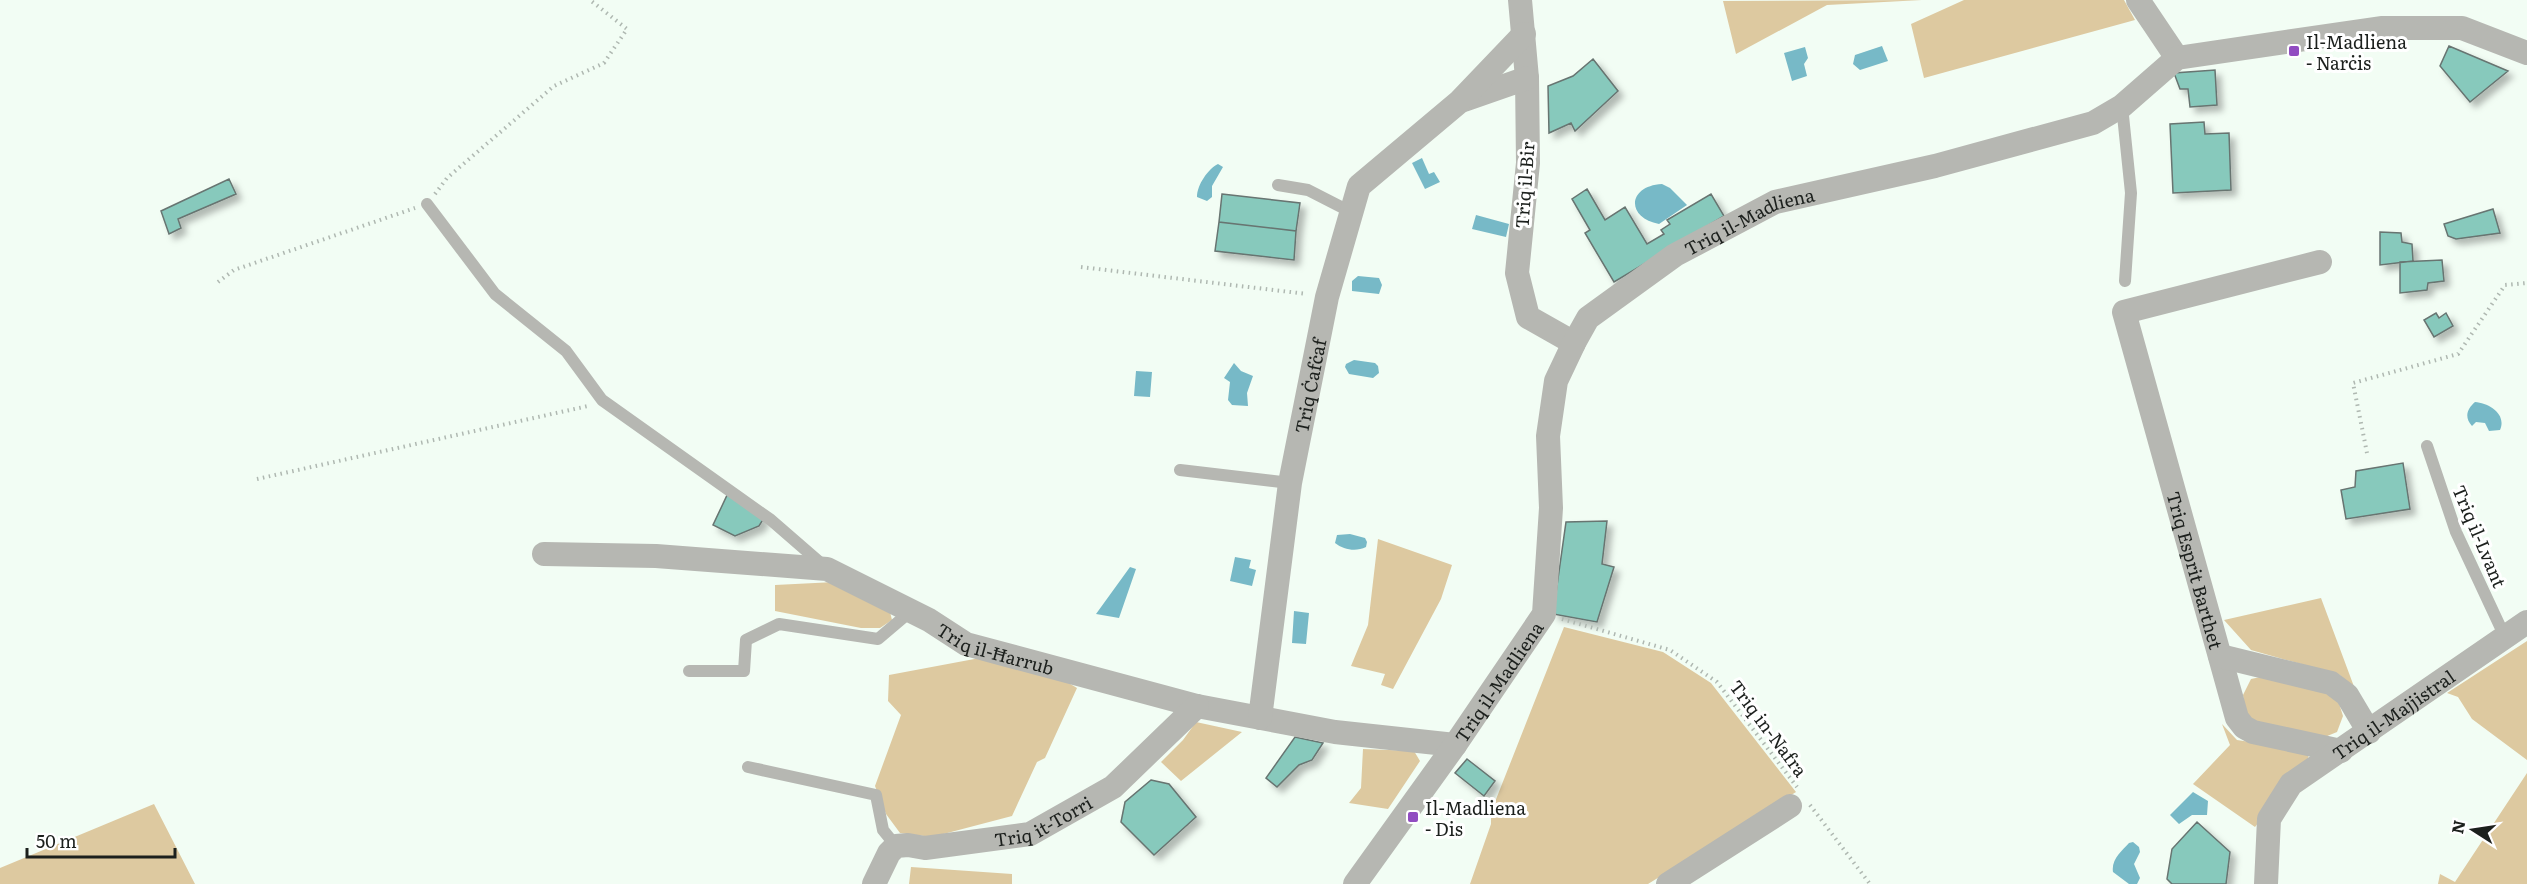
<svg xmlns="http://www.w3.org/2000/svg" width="2527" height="884" font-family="Literata,serif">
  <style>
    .green { fill: #ddc9a0 }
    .water { fill: #77b9c7 }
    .building { fill: #87c9bc; stroke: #677471; stroke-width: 1.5; filter: url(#shadow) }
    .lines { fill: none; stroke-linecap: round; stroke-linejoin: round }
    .path { stroke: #afb8b1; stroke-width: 4; stroke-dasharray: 1.5 4.5; stroke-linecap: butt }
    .lane { stroke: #b6b7b2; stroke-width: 12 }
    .street { stroke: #b6b7b2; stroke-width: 24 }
    .poi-dot { fill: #914cc1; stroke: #fff; stroke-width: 2 }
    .labels { text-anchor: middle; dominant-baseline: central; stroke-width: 6; stroke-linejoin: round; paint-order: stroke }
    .poi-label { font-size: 18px; fill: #1c201d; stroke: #fff; text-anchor: start }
    .street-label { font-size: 18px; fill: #1c201d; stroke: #fff }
  </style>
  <defs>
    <filter id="shadow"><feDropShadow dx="5.5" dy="5.5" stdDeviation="3" flood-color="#0004"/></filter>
  </defs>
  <rect width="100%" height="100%" fill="#f2fdf4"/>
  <path class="green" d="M1922 0 1827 5 1736 54 1723 1Z
    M1964 0H2124L2135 20 1924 78 1911 24Z
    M1378 539 1452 565 1441 599 1393 689 1381 685 1385 674 1351 666 1368 625Z
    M835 582 890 612 892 620 880 628H861L775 611V585Z
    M2321 598 2359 700 2340 675 2251 650 2224 620Z
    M1564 627 1663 652 1711 683 1796 792 1648 884H1470L1491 824V812Z
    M2527 641V760L2472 719 2458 697 2447 693Z
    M985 657 1052 673 1077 688 1045 758 1037 762 1012 816 932 837 900 833 886 814 875 786 901 715 888 701 889 675Z
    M2270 675 2337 697 2343 716 2337 732 2320 739 2260 726 2246 715 2243 695 2251 679Z
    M1196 722 1242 732 1181 781 1161 762 1183 740Z
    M2222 724 2237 740 2309 751 2308 760 2255 827 2193 784 2230 745Z
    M1363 749 1414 751 1420 761 1388 809 1349 803 1361 788Z
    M2527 773V884H2438L2440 874 2455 882Z
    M154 804 195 884H0V868Z
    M911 867 1012 874V884H909Z"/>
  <path class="water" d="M1882 46 1888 61 1860 70 1853 64 1855 55Z
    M1805 47 1808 58 1804 64 1807 76 1792 81 1784 53Z
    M1422 158 1429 174 1434 172 1440 182 1425 189 1412 163Z
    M1218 164 1223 167 1212 186V197L1207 201 1197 197C1197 185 1208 169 1218 164Z
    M1662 184 1670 188 1687 205 1659 224C1626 218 1627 186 1662 184Z
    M1476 215 1509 224 1506 237 1472 229Z
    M1358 276 1379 278 1382 285 1379 294 1352 291V281Z
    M1354 360 1375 363 1378 366 1379 373 1373 378 1349 374 1345 367 1346 364Z
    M1234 363 1241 371 1253 376 1247 393 1248 406 1232 405 1228 400 1230 382 1224 378Z
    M1136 371 1152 372 1150 397 1134 396Z
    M2475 402C2489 403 2507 414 2500 430L2489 431 2485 423 2476 422 2472 426C2464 417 2467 409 2475 402Z
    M1350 534 1365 538 1367 542 1366 547C1356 552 1344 550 1335 543L1337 535Z
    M1235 557 1251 560 1249 568 1256 570 1252 586 1230 581Z
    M1130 567 1136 569 1119 618 1096 614Z
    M1294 611 1309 613 1306 644 1292 643Z
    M2193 792 2208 801 2207 815H2192L2179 824 2170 815Z
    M2133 842 2139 847 2140 852 2134 864 2140 878 2137 884H2129L2113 872C2111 859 2122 851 2129 843Z"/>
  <path class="building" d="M2449 46 2508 71 2470 102 2440 66Z
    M1593 59 1618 91 1575 131 1571 123 1549 133 1548 86 1573 76Z
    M2215 70 2217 105 2190 107 2188 89H2180L2174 73Z
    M2204 122 2205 134 2229 133 2231 190 2173 193 2170 124Z
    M229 179 236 194 178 219 181 228 169 234 161 211Z
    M1587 189 1605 220 1625 207 1647 244 1664 234 1661 230 1670 224 1667 220 1711 194 1724 216 1614 282 1585 233 1590 230 1572 199Z
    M1222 194 1300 203 1296 231 1219 222Z
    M2493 209 2500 233 2456 239 2448 236 2444 224Z
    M1219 222 1296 231 1294 260 1215 251Z
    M2380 232 2401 233 2402 242 2412 244 2413 261 2380 265Z
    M2442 260 2444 281 2428 283 2427 290 2400 293V262Z
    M2436 313 2439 318 2446 313 2453 326 2434 337 2424 320Z
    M2403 463 2410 509 2346 519 2341 490 2355 487 2356 471Z
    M729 491 764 518 759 526 735 536 713 525Z
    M1607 521 1602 564 1614 567 1597 622 1553 614 1566 522Z
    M1295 737 1323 743 1312 760 1299 765 1277 787 1266 778Z
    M1467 759 1495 781 1484 796 1455 773Z
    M1151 780 1169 784 1196 817 1154 855 1121 822 1125 802Z
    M2197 822 2230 852 2226 884H2172L2167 879 2172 849Z"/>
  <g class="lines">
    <path class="path" d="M435 194 447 178 554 86 604 63 627 29 590 0
      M1081 267 1307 294
      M218 282 234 270 415 208
      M2367 453 2353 383 2458 354 2505 285 2527 283
      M257 479 588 406
      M1562 619 1670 650 1717 682 1797 787
      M1810 805 1870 884"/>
    <path class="lane" d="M2122 106 2131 193 2125 281
      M1278 185 1308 190 1351 212
      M427 204 495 294 566 351 602 400 771 520 824 566
      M2427 446 2456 532 2505 637
      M1180 470 1290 483
      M689 671H744L746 640 779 624 878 639 911 611
      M748 767 876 795 883 830 896 846"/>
    <g class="street">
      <path d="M1520 0 1527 78 1528 163 1517 273 1528 317 1574 343"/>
      <path d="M2138 0 2177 58"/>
      <path d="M1464 100 1527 78"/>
      <path id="s1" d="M2320 262 2124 312 2237 718 2244 727 2253 732 2341 751"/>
      <path id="s2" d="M544 554 656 556 827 569 929 620 966 644 1197 706 1335 732 1455 745"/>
      <path d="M2220 656 2331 683 2347 695 2369 732"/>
      <path id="s3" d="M1260 718 1290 483 1327 297 1359 186 1459 102 1524 34"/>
      <path id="s4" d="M874 884 889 853 896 846 908 845 925 848 1030 834 1113 787 1197 706"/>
      <path id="s5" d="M1355 884 1455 745 1544 614 1551 508 1548 436 1556 381 1574 343 1588 318 1675 255 1775 202 1935 166 2093 123 2122 106 2177 58 2381 28H2462L2527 53"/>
      <path d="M1668 884 1790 806"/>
      <path id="s6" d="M2266 884 2269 819 2291 784 2527 622"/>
    </g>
  </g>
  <g class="poi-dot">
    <rect x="2288" y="45" width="12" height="12" rx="3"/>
    <rect x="1407" y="811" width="12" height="12" rx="3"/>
  </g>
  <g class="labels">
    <g class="poi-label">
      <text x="2306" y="41">Il-Madliena<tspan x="2306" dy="21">- Narċis</tspan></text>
      <text x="1425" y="807">Il-Madliena<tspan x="1425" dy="21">- Dis</tspan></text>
    </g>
    <g class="street-label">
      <text transform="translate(1524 185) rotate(-86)">Triq il-Bir</text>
      <text stroke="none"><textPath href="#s5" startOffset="824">Triq il-Madliena</textPath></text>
      <text stroke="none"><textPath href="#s3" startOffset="336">Triq Ċafċaf</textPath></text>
      <text transform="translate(2480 536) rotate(67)">Triq il-Lvant</text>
      <text stroke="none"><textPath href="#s1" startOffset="470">Triq Esprit Barthet</textPath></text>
      <text stroke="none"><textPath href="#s2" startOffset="471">Triq il-Ħarrub</textPath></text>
      <text stroke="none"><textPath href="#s5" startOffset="248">Triq il-Madliena</textPath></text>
      <text stroke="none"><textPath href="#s6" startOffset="230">Triq il-Majjistral</textPath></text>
      <text transform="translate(1769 728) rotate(53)">Triq in-Nafra</text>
      <text stroke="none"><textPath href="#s4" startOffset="196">Triq it-Torri</textPath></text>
    </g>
  </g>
  <g transform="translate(2473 830) rotate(282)" stroke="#ffffff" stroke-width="4.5" paint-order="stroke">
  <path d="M0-4.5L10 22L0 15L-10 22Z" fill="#1c201d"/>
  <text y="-9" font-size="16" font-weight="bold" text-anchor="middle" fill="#1c201d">N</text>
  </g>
  <path d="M27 848v9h148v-9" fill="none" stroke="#1c201d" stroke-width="3"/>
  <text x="36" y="848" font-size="18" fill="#1c201d" stroke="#ffffff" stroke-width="4.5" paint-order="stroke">50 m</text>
</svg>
